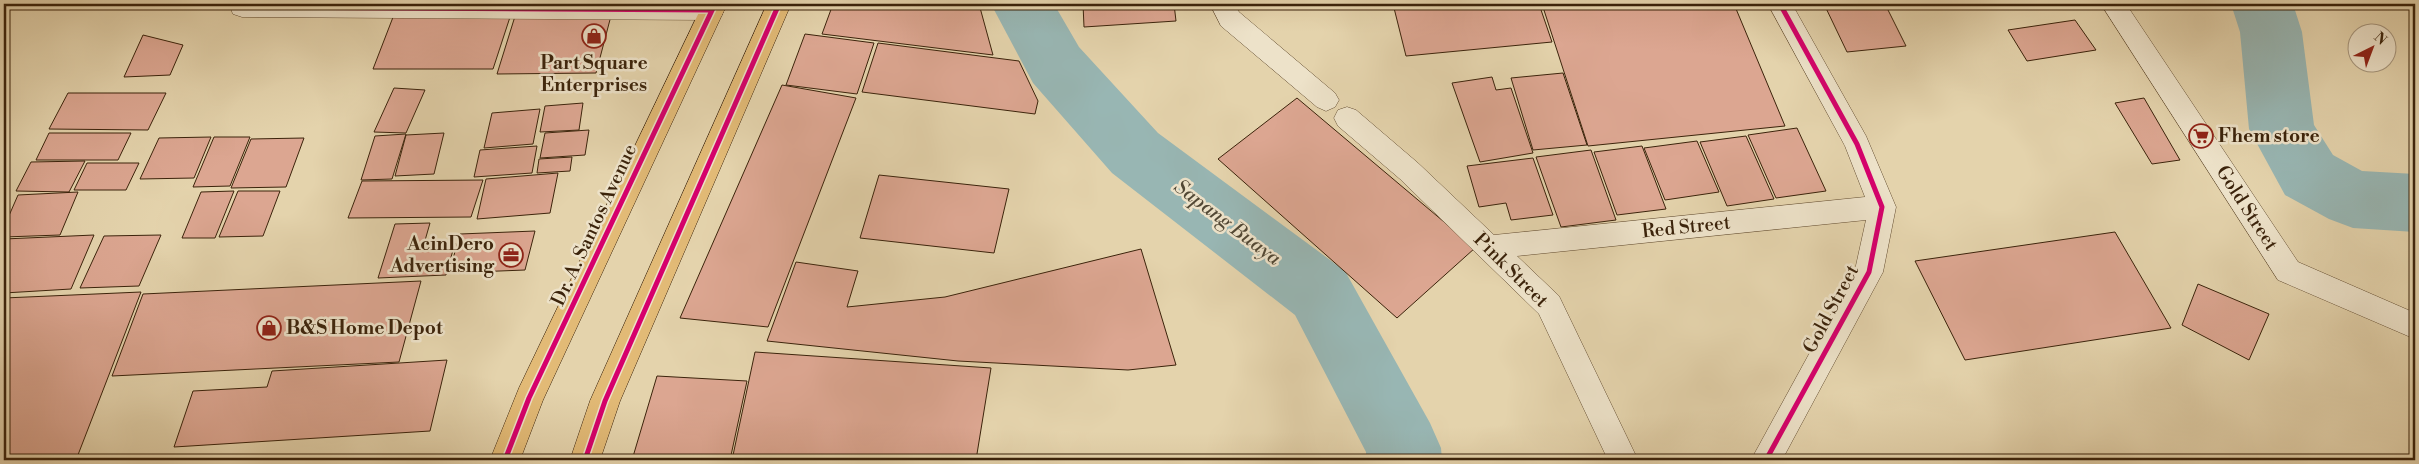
<svg xmlns="http://www.w3.org/2000/svg" width="2419" height="464" font-family="'Libre Bodoni',serif">
  <style>
    .lines { fill: none; stroke-linecap: round; stroke-linejoin: round }
    .river { fill: #98b6b3; fill-rule: evenodd }
    .building { fill: #dca691; stroke: #3b230b }
    .street-casing { stroke: #654f33; stroke-width: 1 }
    .primary-casing { stroke: #3b230b; stroke-width: 1 }
    .street { fill: #ede2c9; fill-rule: evenodd }
    .primary { fill: #e2ba76; fill-rule: evenodd }
    .cycleway-casing { stroke: #ede2c9; stroke-width: 8 }
    .cycleway { stroke: #d6006c; stroke-width: 5 }
    .labels { text-anchor: middle; dominant-baseline: central; stroke-width: 5; stroke-linejoin: round; paint-order: stroke }
    .poi-label { font-size: 19px; font-weight: bold; fill: #3b230b; stroke: #ede2c9; text-anchor: start }
    .street-label { font-size: 19px; fill: #3b230b; stroke: #ede2c9 }
    .water-label { font-size: 20px; font-style: italic; fill: #524835; stroke: #ede2c9 }
  </style>
  <rect width="100%" height="100%" fill="#e4d3ac"/>
  <filter id="stains"><feTurbulence type="fractalNoise" baseFrequency=".004" numOctaves="4"/><feColorMatrix values="0 0 0 0 .2 0 0 0 0 .09 0 0 0 0 .02 0 0 0 .5 -.17"/></filter>
  <radialGradient id="worn" r=".72"><stop offset=".6" stop-color="#630" stop-opacity="0"/><stop offset="1" stop-color="#630" stop-opacity=".3"/></radialGradient>
  <g class="lines">
    <path class="river" d="M991 4H1054L1079 47 1158 133 1345 271 1430 423 1441 448 1442 460H1366V452L1295 315 1112 173 1033 83Z
      M2231 4H2293L2302 32 2314 125 2333 155 2362 171 2415 174V232L2353 228 2329 219 2285 195 2249 129 2240 32Z"/>
  </g>
  <path class="building" d="M833 4H979L993 55 822 34Z
    M1083 4H1174L1176 21 1084 27Z
    M1393 4H1539L1552 42 1406 56Z
    M1542 4H1734L1785 126 1588 146Z
    M1824 4H1885L1906 46 1847 52Z
    M512 11 493 69H373L395 12Z
    M612 12 596 73 497 74 516 13Z
    M2075 20 2096 50 2027 61 2008 30Z
    M805 34 874 43 857 94 786 85Z
    M143 35 183 45 170 75 124 77Z
    M878 43 1019 61 1038 101 1035 114 862 92Z
    M1563 73 1587 145 1533 150 1511 78Z
    M1492 77 1496 90 1511 88 1533 153 1480 162 1452 83Z
    M782 85 856 98 768 327 680 318Z
    M394 88 425 90 406 133 374 132Z
    M68 93H166L148 130 49 129Z
    M1297 98 1475 248 1397 318 1218 159Z
    M2144 98 2180 160 2152 164 2115 103Z
    M583 103 579 130 540 132 545 106Z
    M540 109 533 144 484 148 492 113Z
    M1797 128 1826 191 1776 198 1748 135Z
    M589 130 585 155 540 158 545 133Z
    M49 133H131L118 160H36Z
    M444 133 434 174 395 176 406 135Z
    M406 134 392 179 361 180 375 136Z
    M1746 136 1774 199 1727 206 1700 142Z
    M211 137 194 178 140 179 159 138Z
    M214 137H250L230 186 193 187Z
    M304 138 286 187 231 188 251 139Z
    M1697 141 1719 192 1665 200 1644 148Z
    M537 146 532 173 474 177 480 150Z
    M1642 146 1666 209 1617 215 1594 152Z
    M1591 150 1616 220 1561 227 1536 157Z
    M572 157 570 171 537 173 539 159Z
    M1533 158 1553 215 1511 220 1506 203 1479 207 1467 166Z
    M85 161 69 192 16 191 31 162Z
    M87 163H139L126 190H74Z
    M558 173 550 213 477 219 486 179Z
    M879 175 1009 189 994 253 860 238Z
    M483 180 471 217 348 218 362 181Z
    M234 191 215 238H182L201 192Z
    M238 191H280L263 236 219 237Z
    M78 192 60 235 4 237V227L18 195Z
    M430 223 424 244 455 243 446 275 378 278 395 224Z
    M535 231 525 270 449 273 460 234Z
    M2115 232 2171 328 1965 360 1915 261Z
    M94 235 71 289 4 293V239Z
    M161 235 139 286 80 288 104 236Z
    M1141 249 1176 365 1128 370 958 361 767 341 796 262 858 271 847 307 945 297Z
    M421 281 399 362 112 376 143 294Z
    M2198 284 2269 314 2249 360 2182 325Z
    M141 292 76 460H4V298Z
    M755 352 991 368 976 460H732Z
    M447 360 430 431 174 447 193 391 267 387 272 371Z
    M657 376 747 381 730 460H632Z"/>
  <g class="lines">
    <g class="street-casing">
      <path id="street" d="M231 4H721L724 10 721 17 712 20 242 17 233 14 230 7Z
        M1210 4H1234L1239 12 1335 93 1339 100 1335 107 1326 111 1317 107 1221 26Z
        M1768 4H1792L1866 136 1896 207 1883 272 1782 460H1751L1855 270 1866 220 1517 256 1559 296 1638 460H1608L1539 314 1400 179 1338 126 1334 118 1338 110 1347 107 1356 110 1418 163 1494 235 1865 197 1845 146Z
        M2101 4H2126L2298 262 2415 313V339L2278 280Z"/>
    </g>
    <g class="primary-casing">
      <path id="primary" d="M703 4H727L543 400 520 460H490L519 388Z
        M767 4H791L620 401 600 460H570L590 401Z"/>
    </g>
    <use href="#street" class="street"/>
    <use href="#primary" class="primary"/>
    <g class="cycleway-casing">
      <path id="cycleway" d="M242 7 712 10
        M505 460 529 398 715 4
        M585 460 605 401 779 4
        M1766 460 1869 272 1882 207 1857 144 1780 4"/>
    </g>
    <use href="#cycleway" class="cycleway"/>
  </g>
  <defs>
    <g id="shop-ring" transform="scale(1.25)"><circle r="9.5" fill="#ede2c9" stroke="#8f2418" stroke-width="1.5"/><path d="M-5-2.5h2.3a2.7 3.5 0 0 1 5.4 0H5L5.5 6h-11ZM-1.5-2.5h3a1.5 2.3 0 0 0-3 0Z" fill="#8f2418"/></g>
    <g id="supermarket-ring" transform="scale(1.25)"><circle r="9.5" fill="#ede2c9" stroke="#8f2418" stroke-width="1.5"/><path d="M-6-5.5h2.5l.6 2H6L4.5 2H-2.5L-4.4-4H-6ZM-1.5 3.2a1.3 1.3 0 1 0 .1 0ZM3 3.2a1.3 1.3 0 1 0 .1 0Z" fill="#8f2418"/></g>
    <g id="office-ring" transform="scale(1.25)"><circle r="9.5" fill="#ede2c9" stroke="#8f2418" stroke-width="1.5"/><path d="M-6-3h4V-5.5h4V-3h4V5H-6ZM-1-4.5V-3h2v-1.5ZM-6 0V1H6V0Z" fill="#8f2418"/></g>
  </defs>
  <g fill-rule="evenodd">
    <use href="#shop-ring" x="594" y="36"/>
    <use href="#supermarket-ring" x="2201" y="136"/>
    <use href="#office-ring" x="511" y="255"/>
    <use href="#shop-ring" x="269" y="328"/>
  </g>
  <g class="labels">
    <g class="poi-label">
      <text x="594" y="63" text-anchor="middle">Part Square<tspan x="594" dy="22">Enterprises</tspan></text>
      <text x="2218" y="136">Fhem store</text>
      <text x="494" y="244" text-anchor="end">AcinDero<tspan x="494" dy="22">Advertising</tspan></text>
      <text x="286" y="328">B&amp;S Home Depot</text>
    </g>
    <g class="street-label">
      <text transform="translate(2247 208) rotate(57)">Gold Street</text>
      <text transform="translate(594 225) rotate(-65)">Dr. A. Santos Avenue</text>
      <text transform="translate(1686 227) rotate(-6)">Red Street</text>
      <text transform="translate(1511 270) rotate(45)">Pink Street</text>
      <text transform="translate(1831 309) rotate(-62)">Gold Street</text>
    </g>
    <g class="water-label">
      <text transform="translate(1227 223) rotate(37)">Sapang Buaya</text>
    </g>
  </g>
  <rect width="2419" height="464" fill="none" stroke="#e4d3ac" stroke-width="20"/>
  <rect x="5" y="5" width="2409" height="454" fill="none" stroke="#3b230b" stroke-width="2.5"/>
  <rect x="10" y="10" width="2399" height="444" fill="none" stroke="#3b230b"/>
  <g transform="translate(2372 48) rotate(42)"><circle r="24" fill="#ede2c9" stroke="#a6967d"/>
  <path d="M0-4L9 19L0 12L-9 19Z" fill="#8f2418"/>
  <text y="-8" font-size="14" font-weight="bold" text-anchor="middle" fill="#3b230b">N</text>
  </g>
  <rect width="100%" height="100%" filter="url(#stains)"/>
  <rect width="100%" height="100%" fill="url(#worn)"/>
</svg>
